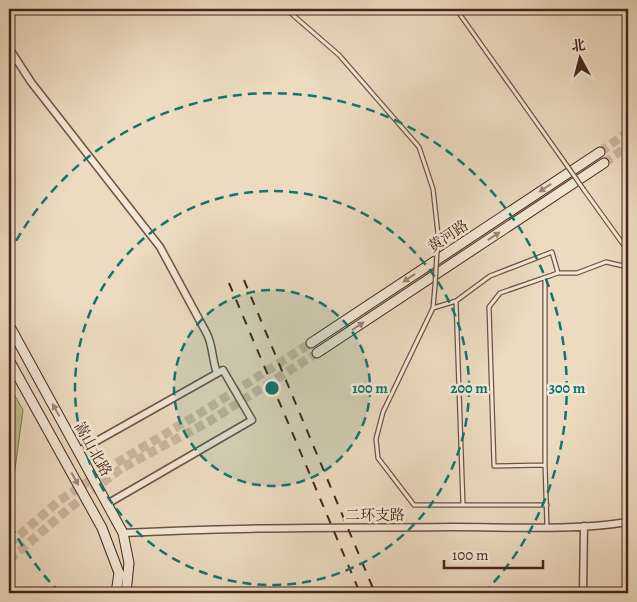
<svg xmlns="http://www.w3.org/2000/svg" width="637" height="602" font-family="Alegreya,'Noto Serif SC',serif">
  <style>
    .green { fill: #bdbe8e; stroke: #817254 }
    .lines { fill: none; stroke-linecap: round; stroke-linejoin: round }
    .secondary-tunnel { stroke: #cbb79f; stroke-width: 9; stroke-dasharray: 9 4.5; stroke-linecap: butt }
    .lane-casing { stroke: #6f5244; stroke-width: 5.5 }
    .street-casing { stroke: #6f5244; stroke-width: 9 }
    .secondary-casing { stroke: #45251a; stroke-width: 11 }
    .lane { stroke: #f3e8d6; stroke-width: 3 }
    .street { stroke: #f3e8d6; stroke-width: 6 }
    .secondary { stroke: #f3e8d6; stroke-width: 9 }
    .rail { stroke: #45251a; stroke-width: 2; stroke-dasharray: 9 9; stroke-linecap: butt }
    .lane-bridge-casing { stroke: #6f5244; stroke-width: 5.5; stroke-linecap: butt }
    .lane-bridge { stroke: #f3e8d6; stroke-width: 3 }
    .oneway { fill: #9c8678 }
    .ring { fill: none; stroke: #0f766e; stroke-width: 2.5; stroke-dasharray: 9 6 }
    .labels { text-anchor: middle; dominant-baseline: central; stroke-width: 5; stroke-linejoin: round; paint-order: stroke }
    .street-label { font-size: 15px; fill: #45251a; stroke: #f3e8d6 }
    .centre { fill: #0f766e; stroke: #f3e8d6; stroke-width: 2.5 }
    .ring-label { font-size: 15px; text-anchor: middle; font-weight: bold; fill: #0f766e; stroke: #f3e8d6; stroke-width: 5; stroke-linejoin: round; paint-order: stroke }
  </style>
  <rect width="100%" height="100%" fill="#ecdbc0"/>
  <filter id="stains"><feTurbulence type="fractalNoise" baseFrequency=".004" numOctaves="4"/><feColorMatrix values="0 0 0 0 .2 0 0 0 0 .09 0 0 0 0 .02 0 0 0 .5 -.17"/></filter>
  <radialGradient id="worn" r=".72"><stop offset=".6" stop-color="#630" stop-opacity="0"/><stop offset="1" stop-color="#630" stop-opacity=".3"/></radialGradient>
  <path class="green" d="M9 385 23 410 9 514Z"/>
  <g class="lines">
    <path class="secondary-tunnel" d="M600 152 628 132
      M604 163 628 146
      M9 544 60 500 118 462 202 412 311 343
      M9 560 67 510 122 468 208 422 317 353"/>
    <g class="lane-casing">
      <path id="lane" d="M286 9 339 55 419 147 433 189 438 234 437 252
        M456 9 568 167
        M584 190 628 251
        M545 278V465
        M435 286 433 308 383 412 376 439 378 458 414 505H547
        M456 301 463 505
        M433 308 456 301 490 276 552 252 558 273
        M547 527 545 465 494 466 489 307 500 293 558 273H577L606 262 628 267"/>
    </g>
    <g class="street-casing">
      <path id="street" d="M9 48 31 82 160 247 207 334C213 346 212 360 217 373
        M79 451 223 370 252 420 107 504
        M123 533C233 527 343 528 454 527 511 527 571 531 628 522
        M583 593 584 526"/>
    </g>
    <g class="secondary-casing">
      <path id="secondary" d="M9 325 123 533 129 563 126 593
        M311 343 600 152
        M317 353 604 163
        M9 360 102 528 119 573 116 593"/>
    </g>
    <use href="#lane" class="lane"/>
    <use href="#street" class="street"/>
    <use href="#secondary" class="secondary"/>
    <path class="rail" d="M244 280 375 593
      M229 283 360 593"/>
    <g class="lane-bridge-casing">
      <path id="lane-bridge" d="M568 167 584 190
        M435 286 437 252"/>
    </g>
    <use href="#lane-bridge" class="lane-bridge"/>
  </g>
  <defs><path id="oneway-solid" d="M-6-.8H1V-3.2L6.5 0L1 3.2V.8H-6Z" transform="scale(1.25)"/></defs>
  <g class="oneway">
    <use href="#oneway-solid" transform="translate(545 188) rotate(146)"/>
    <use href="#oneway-solid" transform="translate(494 236) rotate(-33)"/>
    <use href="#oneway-solid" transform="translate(409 278) rotate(146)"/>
    <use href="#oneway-solid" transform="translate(358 326) rotate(-33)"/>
    <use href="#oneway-solid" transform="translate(56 410) rotate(-119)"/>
    <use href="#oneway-solid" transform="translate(75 479) rotate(61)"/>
  </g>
  <circle cx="272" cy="388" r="98" fill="#0f766e" fill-opacity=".12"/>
  <g class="ring">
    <circle cx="272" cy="388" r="98"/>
    <circle cx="272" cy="388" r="197"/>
    <path d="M60 593A295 295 0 0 1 9 522M9 254A295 295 0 1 1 484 593"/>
  </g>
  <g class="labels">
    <g class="street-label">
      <text transform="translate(448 236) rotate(-34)">黄河路</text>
      <text transform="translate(93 449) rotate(61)">嵩山北路</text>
      <text x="375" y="515">二环支路</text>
    </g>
  </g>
  <circle cx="272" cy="388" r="8" class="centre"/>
  <g class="ring-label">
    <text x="370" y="393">100 m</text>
    <text x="469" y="393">200 m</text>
    <text x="567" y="393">300 m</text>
  </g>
  <rect width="637" height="602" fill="none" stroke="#ecdbc0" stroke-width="30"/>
  <rect x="10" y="10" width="617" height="582" fill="none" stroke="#45251a" stroke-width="2.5"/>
  <rect x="15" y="15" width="607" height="572" fill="none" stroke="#45251a"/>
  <g transform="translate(580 58) rotate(353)" stroke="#f3e8d6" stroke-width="4" paint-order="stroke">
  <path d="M0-4L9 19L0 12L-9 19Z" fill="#45251a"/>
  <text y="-8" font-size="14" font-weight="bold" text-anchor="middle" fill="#45251a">北</text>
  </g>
  <path d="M444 560v8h99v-8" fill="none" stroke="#45251a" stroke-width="2.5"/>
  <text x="452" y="560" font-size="15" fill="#45251a" stroke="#f3e8d6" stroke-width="4" paint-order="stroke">100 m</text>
  <rect width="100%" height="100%" filter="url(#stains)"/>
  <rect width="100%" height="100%" fill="url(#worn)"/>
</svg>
